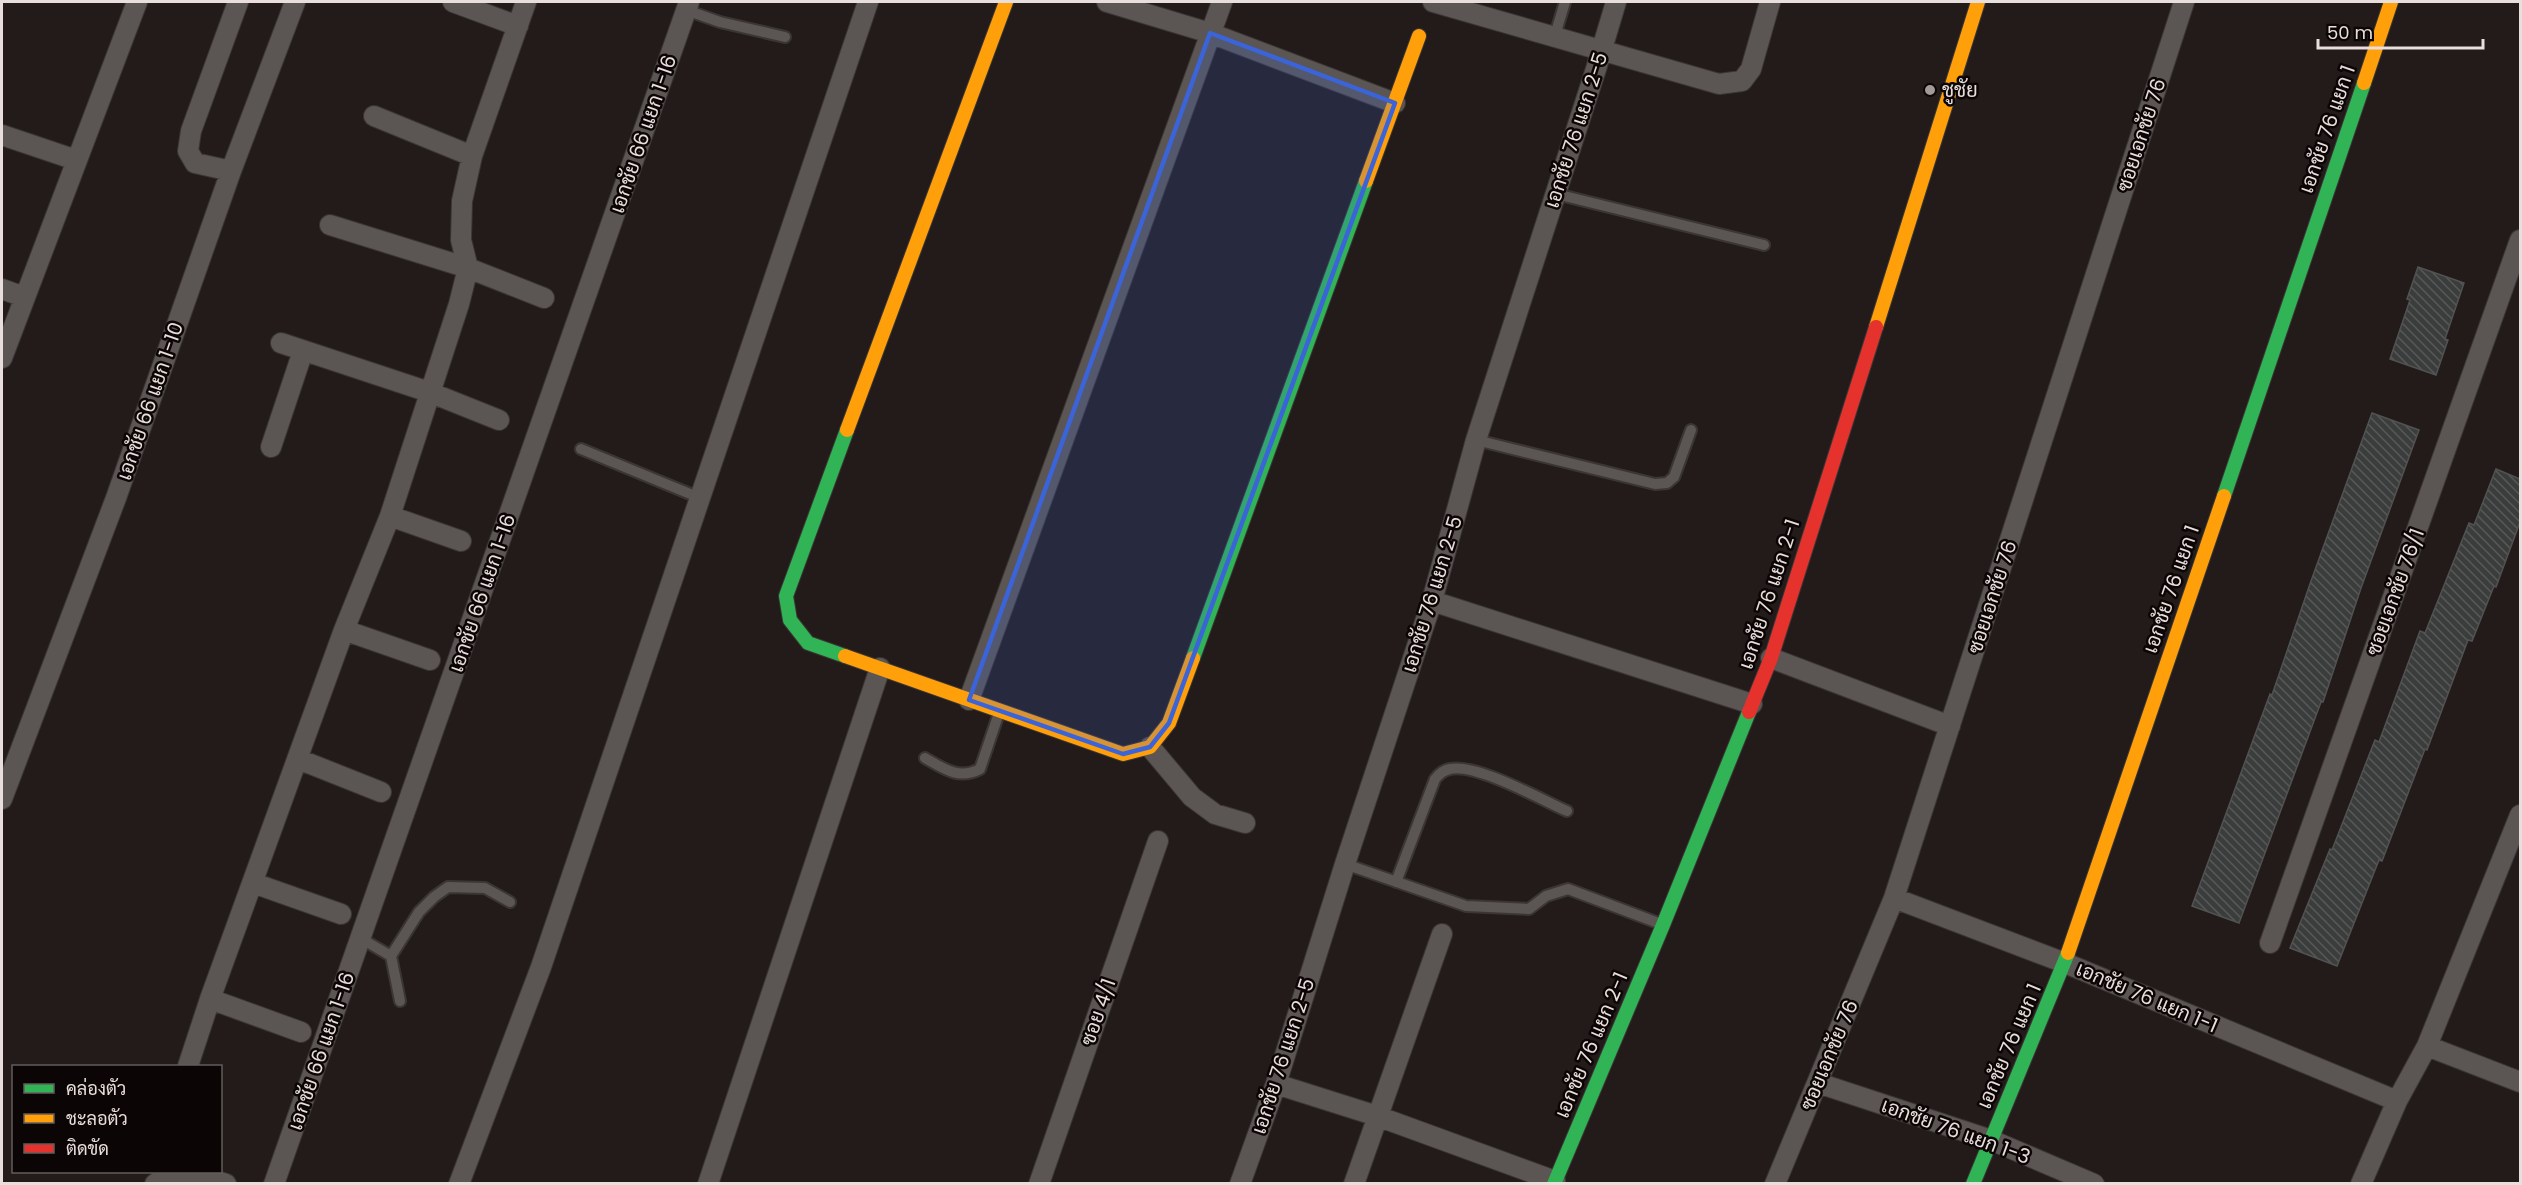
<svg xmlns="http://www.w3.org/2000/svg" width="2522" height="1185" font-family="Poppins,Sarabun,sans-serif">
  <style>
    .building { fill: url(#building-back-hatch); stroke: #525253; stroke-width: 1.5 }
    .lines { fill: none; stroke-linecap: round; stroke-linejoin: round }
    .lane-casing { stroke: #3b3535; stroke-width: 14 }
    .street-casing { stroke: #3b3535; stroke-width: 22 }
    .fast-casing { stroke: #3b3535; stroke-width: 16 }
    .slow-casing { stroke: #3b3535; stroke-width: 16 }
    .jam-casing { stroke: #3b3535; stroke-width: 16 }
    .lane { stroke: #5b5553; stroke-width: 10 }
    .street { stroke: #5b5553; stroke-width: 20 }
    .fast { stroke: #30b455; stroke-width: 14 }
    .slow { stroke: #ff9f0a; stroke-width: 14 }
    .jam { stroke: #e5322d; stroke-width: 14 }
    .marked { fill: #3b64d9; fill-opacity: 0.2; stroke: #3b64d9; stroke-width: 4.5; stroke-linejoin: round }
    .poi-dot { fill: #a39a98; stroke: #0b0605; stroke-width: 2 }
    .labels { text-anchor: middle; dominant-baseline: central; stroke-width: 5; stroke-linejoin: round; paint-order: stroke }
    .poi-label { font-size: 20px; fill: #e8dedc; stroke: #0b0605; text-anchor: start }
    .street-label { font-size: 20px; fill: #e8dedc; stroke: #0b0605 }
  </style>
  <defs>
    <pattern id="building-back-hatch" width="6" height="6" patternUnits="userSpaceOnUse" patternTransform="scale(1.5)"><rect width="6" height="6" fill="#3b3c3c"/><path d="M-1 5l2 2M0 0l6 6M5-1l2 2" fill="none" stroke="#575858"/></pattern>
  </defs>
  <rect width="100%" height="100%" fill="#221b1a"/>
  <path class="building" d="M2418 267 2464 283 2445 339 2448 340 2436 375 2390 359 2410 300 2407 299Z
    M2372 413 2419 430 2361 588 2323 702H2321L2239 923 2192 906 2270 694 2272 695 2311 581Z
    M2496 469 2520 479V522L2496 587 2494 586 2472 641 2468 640 2427 750 2425 749 2382 861 2379 860 2337 966 2290 948 2330 849 2332 850 2375 740 2379 742 2420 631 2425 633 2469 523 2474 525Z"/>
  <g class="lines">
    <g class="lane-casing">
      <path id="lane" d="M686 10 720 22 785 37
        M1555 35 1565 2
        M1556 194 1764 245
        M1476 440 1655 484 1667 483 1674 477 1691 430
        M581 449 700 498
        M925 758C944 769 959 780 980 769L999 713
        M1345 864 1466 906 1529 909 1546 896 1568 889 1661 924
        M1396 882 1435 779C1439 774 1444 770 1450 769 1476 763 1542 800 1567 811
        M360 938 391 956 400 1001
        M391 956 419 912 434 897 448 887 485 888 510 902"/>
    </g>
    <g class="street-casing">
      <path id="street" d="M453 2 518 26
        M1107 2 1210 33 1395 103
        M1433 2 1719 84 1742 81 1751 69 1770 2
        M374 116 472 156
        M2 135 76 160
        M231 171 195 163 188 151 191 131 238 2
        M330 225 468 268 544 298
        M2 289 24 297
        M281 343 429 392 499 420
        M2 358 137 2
        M271 447 303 351
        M390 516 461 541
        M1432 601 1752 704
        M344 630 430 660
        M1771 658 1950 726
        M969 700 1222 2
        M1150 747 1192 797 1215 814 1245 823
        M298 759 381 792
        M2 799 116 498 231 171 295 2
        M253 883 341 914
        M1894 898 2065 963 2397 1101
        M2270 943 2520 240
        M210 999 301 1032
        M2427 1046 2520 1082
        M188 1066 210 999 344 630 390 516 459 304 468 268 461 240 462 201 472 156 526 2
        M1818 1083 1991 1140 2094 1184
        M1276 1084 1377 1116 1555 1181
        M155 1184C177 1166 201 1176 226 1184
        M274 1184 689 2
        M459 1184 541 967 868 2
        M708 1184 880 668
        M1039 1184 1158 841
        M1240 1184 1276 1084 1345 864 1432 601 1476 440 1596 69 1616 2
        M1354 1184 1442 934
        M1775 1184 1894 898 2184 2
        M2361 1184 2397 1101 2427 1046 2520 815"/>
    </g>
    <g class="fast-casing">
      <path id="fast" d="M2224 496 2364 83
        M845 656 808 643 790 620 786 596 847 430
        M1193 658 1366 181
        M1554 1184 1663 925 1749 712
        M1973 1184 2068 953"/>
    </g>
    <g class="slow-casing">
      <path id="slow" d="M2364 83 2391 2
        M1366 181 1419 36
        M1876 327 1978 2
        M847 430 1006 2
        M845 656 1123 754 1150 747 1169 723 1193 658
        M2068 953 2224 496"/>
    </g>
    <g class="jam-casing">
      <path id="jam" d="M1749 712 1771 658 1876 327"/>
    </g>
    <use href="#lane" class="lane"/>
    <use href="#street" class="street"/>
    <use href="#fast" class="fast"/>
    <use href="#slow" class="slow"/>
    <use href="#jam" class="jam"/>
  </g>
  <path class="marked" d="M1210 33 1395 103 1169 723 1150 747 1123 754 969 700Z"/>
  <circle class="poi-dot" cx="1930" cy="90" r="6"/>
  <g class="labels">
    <g class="poi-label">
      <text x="1942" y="90">ชูชัย</text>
    </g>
    <g class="street-label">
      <text transform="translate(2327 129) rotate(-71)">เอกชัย 76 แยก 1</text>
      <text transform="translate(1576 130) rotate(-72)">เอกชัย 76 แยก 2-5</text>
      <text transform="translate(643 134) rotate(-71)">เอกชัย 66 แยก 1-16</text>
      <text transform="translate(2141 135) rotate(-72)">ซอยเอกชัย 76</text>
      <text transform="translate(150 401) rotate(-71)">เอกชัย 66 แยก 1-10</text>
      <text transform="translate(2171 589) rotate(-71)">เอกชัย 76 แยก 1</text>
      <text transform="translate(2395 592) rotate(-70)">ซอยเอกชัย 76/1</text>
      <text transform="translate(482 593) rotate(-71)">เอกชัย 66 แยก 1-16</text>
      <text transform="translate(1432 594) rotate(-73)">เอกชัย 76 แยก 2-5</text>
      <text transform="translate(1769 594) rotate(-72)">เอกชัย 76 แยก 2-1</text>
      <text transform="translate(1992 597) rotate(-72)">ซอยเอกชัย 76</text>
      <text transform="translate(2147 997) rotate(23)">เอกชัย 76 แยก 1-1</text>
      <text transform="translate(1098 1012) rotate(-71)">ซอย 4/1</text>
      <text transform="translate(1591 1045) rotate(-67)">เอกชัย 76 แยก 2-1</text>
      <text transform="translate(2009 1046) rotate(-67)">เอกชัย 76 แยก 1</text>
      <text transform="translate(321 1051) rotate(-71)">เอกชัย 66 แยก 1-16</text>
      <text transform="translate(1829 1055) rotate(-67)">ซอยเอกชัย 76</text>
      <text transform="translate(1283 1056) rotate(-72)">เอกชัย 76 แยก 2-5</text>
      <text transform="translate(1956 1131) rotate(20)">เอกชัย 76 แยก 1-3</text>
    </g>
  </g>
  <rect width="2522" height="1185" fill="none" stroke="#e8dedc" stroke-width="6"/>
  <rect x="12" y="1065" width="210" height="108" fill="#0b0605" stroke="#635c5b" stroke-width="1.5"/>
  <rect x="24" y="1084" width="30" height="9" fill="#30b455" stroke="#635c5b" stroke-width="1.5"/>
  <text x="66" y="1095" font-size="18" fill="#e8dedc">คล่องตัว</text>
  <rect x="24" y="1114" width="30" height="9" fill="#ff9f0a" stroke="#635c5b" stroke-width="1.5"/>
  <text x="66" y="1125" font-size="18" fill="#e8dedc">ชะลอตัว</text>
  <rect x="24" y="1144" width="30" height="9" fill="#e5322d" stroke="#635c5b" stroke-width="1.5"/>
  <text x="66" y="1155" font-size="18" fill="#e8dedc">ติดขัด</text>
  <path d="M2318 39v9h165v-9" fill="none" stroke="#e8dedc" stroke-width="3"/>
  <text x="2327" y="39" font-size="18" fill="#e8dedc" stroke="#0b0605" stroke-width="4.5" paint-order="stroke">50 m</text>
</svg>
